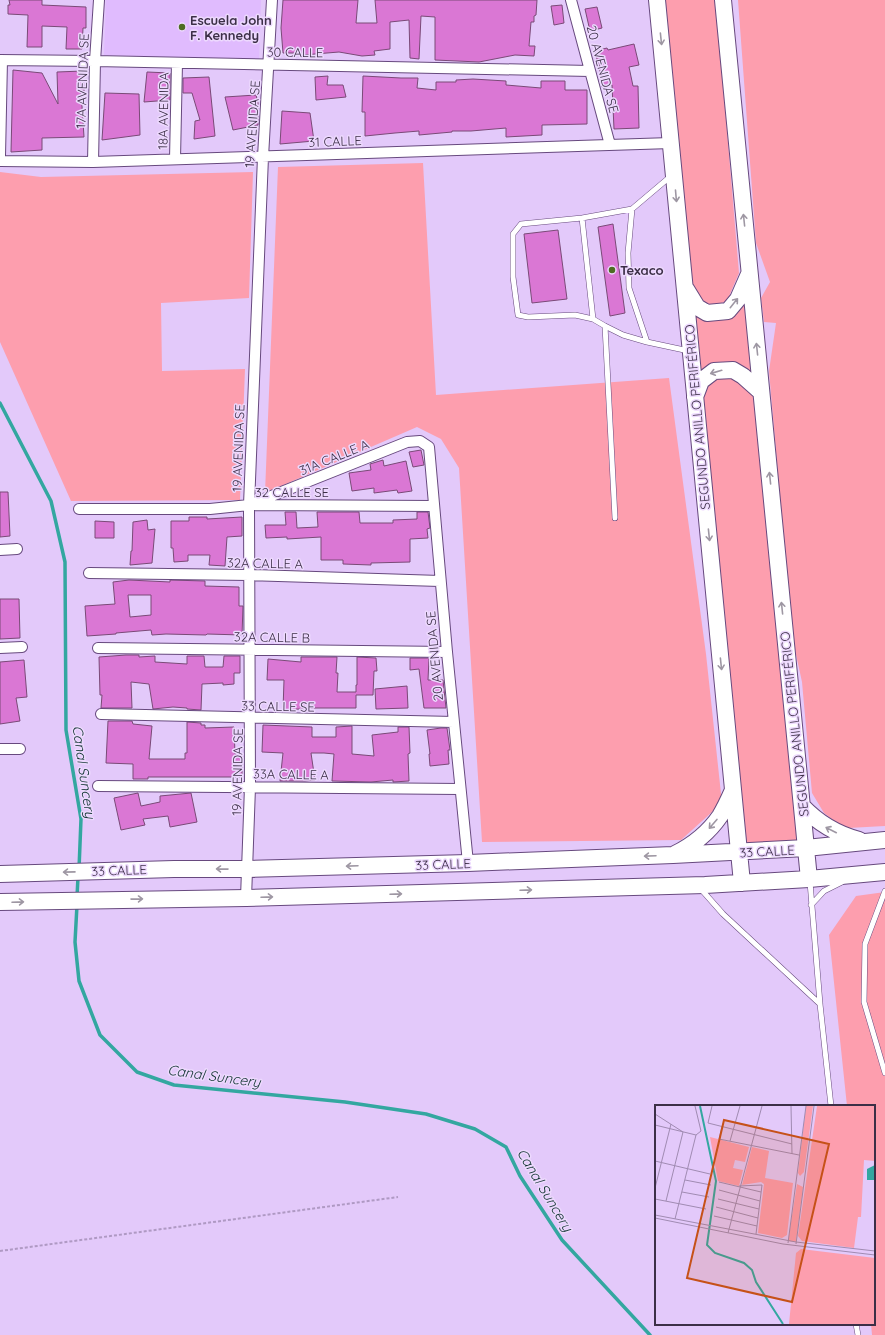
<svg xmlns="http://www.w3.org/2000/svg" width="885" height="1335" font-family="Quicksand,sans-serif">
  <style>
    .built { fill: #e0bbfe }
    .green { fill: #fd9eae }
    .lines { fill: none; stroke-linecap: round; stroke-linejoin: round }
    .stream { stroke: #33a7a0; stroke-width: 3.5 }
    .building { fill: #da77d4; stroke: #7a4a77; fill-rule: evenodd }
    .service-casing { stroke: #67497e; stroke-width: 6 }
    .minor-casing { stroke: #67497e; stroke-width: 12 }
    .primary-casing { stroke: #67497e; stroke-width: 18 }
    .path { stroke: #af99c3; stroke-width: 2; stroke-dasharray: 3 2; stroke-linecap: butt }
    .service { stroke: #fff; stroke-width: 5 }
    .minor { stroke: #fff; stroke-width: 10 }
    .primary { stroke: #fff; stroke-width: 16 }
    .oneway { stroke: #9e97a3 }
    .poi-dot { fill: #4d6c22; stroke: #edd9fe; stroke-width: 1.5 }
    .labels { text-anchor: middle; dominant-baseline: central; stroke-width: 3; stroke-linejoin: round; paint-order: stroke }
    .poi-label { font-size: 13px; font-weight: bold; fill: #3c2f47; stroke: #edd9fe; text-anchor: start }
    .street-label { font-size: 13px; fill: #3c2f47; stroke: #edd9fe }
    .water-label { font-size: 14px; font-style: italic; fill: #103330; stroke: #edd9fe }
    .inset-river { fill: none; stroke: #33a7a0; stroke-width: 2 }
    .inset-road { fill: none; stroke: #a08bb2; stroke-width: 1 }
    .view { fill: #c65118; fill-opacity: 0.15; stroke: #c65118; stroke-width: 2 }
    .inset-edge { fill: none; stroke: #3c2f47; stroke-width: 2 }
  </style>
  <rect width="100%" height="100%" fill="#e3c9fa"/>
  <path class="built" d="M106 0H261L259 60 104 55Z"/>
  <path class="green" d="M660 0H716L739 273 727 301 710 307 689 286Z
    M738 0H885V826L848 828 837 823 824 813 812 793 802 682 792 636 769 371 776 323 764 322 761 298 770 282 756 243Z
    M423 163 436 395 669 378 706 654 722 803 681 840 482 842 459 468 441 439 417 427 265 493 278 167Z
    M0 172 41 177 253 172 249 298 161 303 162 371 245 369 240 500 71 501 0 342Z
    M745 294 751 377 733 364 694 383 687 303 707 315Z
    M732 372 755 393 805 847 742 852 702 382Z
    M885 892V1335H872L871 1324H874V1106H847L829 935 856 896Z"/>
  <g class="lines">
    <path class="stream" d="M0 403 51 501 65 562 66 730 81 819 79 869
      M77 897 78 877
      M77 905 75 942 79 981 100 1035 137 1072 174 1085 345 1102 426 1114 475 1129 506 1147 520 1176 562 1240 650 1335"/>
  </g>
  <path class="building" d="M9 0H42V5L86 7V28H83L82 49H66L67 27 42 26V47H27L28 15 8 14V5H10Z
    M283 0H358L356 23H377L375 0H537L536 15 534 16V22H531L529 46H535L534 56 515 55 479 62 435 60V17L421 16 419 59 410 58 409 20 390 22V49L374 51 375 55 362 56 339 52 303 55 302 53H283L281 28Z
    M562 5 564 23 554 25 551 6Z
    M597 7 602 28 590 31 585 9Z
    M634 44 639 65 629 67 633 86H638L639 128 614 129 612 85 602 87 599 63H598L595 51 607 48 608 50Z
    M13 70 42 73 58 104 57 72 83 71 84 91H81L84 137 42 138V150L11 152Z
    M147 72 170 73V100L144 102Z
    M328 76 327 85H343L346 97 316 100 315 77Z
    M363 76 401 78H418L417 88 436 90V82H456V80L473 79 506 81V85L541 88V81H565V90H587V124L542 125V135L506 137V128L471 131H452V132L419 135V131L395 133 365 136V112H362Z
    M209 77 215 136 194 139 195 121 200 120 192 93H183V78Z
    M105 93 139 94 140 135 102 140Z
    M256 95 258 103V125L233 130 225 97Z
    M282 111 310 113 314 141 280 144Z
    M613 224 625 313 610 316 598 227Z
    M558 230 567 299 532 303 524 234Z
    M421 450 424 465 413 467 409 452Z
    M383 460 384 466 406 461 412 491 398 493 397 490 374 493V488L352 491 349 473 371 470 370 464Z
    M0 492H8L10 536 0 537Z
    M285 512H296L297 528 318 527 317 512H359L360 523H393V520L417 519V512H428L430 528 427 529 428 538 410 539V562L371 563V565L343 564V560H321V537L287 539V537L266 538 265 525H286Z
    M189 517H207V519L242 517V536L227 537 225 566 209 565 210 555H188V561L174 562 173 548H171V521H189Z
    M147 520 148 530 155 529 152 563 130 565 131 551H132L133 522Z
    M95 521 114 522V538H95Z
    M129 580 170 582V580L205 581V586L239 587V606H243L242 635 207 634 206 635 166 634 152 635 151 630 116 633V634L87 636 85 606 115 604 113 582ZM128 595H151V615L130 617Z
    M0 599H19L20 638 0 639Z
    M126 655H139V657L155 656V662L187 664V656H204L205 667H223L224 656H240V673H234V684L223 685V683L202 684 201 710 187 709V708L173 707 153 709 149 684 131 682 132 708H101L102 695H100L99 657Z
    M301 657H337L336 673H338L337 692H356V685H357V657L376 658 377 671H374L373 695H356V708H316L283 710 284 680H267L268 659 301 662Z
    M410 658H429L428 680H443L446 708H424L419 669 410 670Z
    M24 660 27 697 16 698 20 721 0 724V662Z
    M407 686 408 708 376 709 375 689Z
    M108 721H132L133 724 152 726 149 759H185V753H187V722L201 723V725H205V728L234 727 235 754H242V777H148V779H133V764L106 763Z
    M263 725 312 727V737H336V727L352 726V754L374 756 372 735 398 732V727H409L410 753 408 754 409 781 393 782V780L371 782 332 781 334 754 324 753H311L315 780 305 781H280L283 753 262 752Z
    M441 728H447L450 750H448L449 764 430 766 429 754H430L427 730Z
    M138 793 141 806 160 802V796L191 793 197 822 170 827 168 816 143 819 145 825 121 830 114 798Z"/>
  <g class="lines">
    <g class="service-casing">
      <path id="service" d="M671 176 632 209 582 218 521 224 513 234V277L518 315 528 317 575 315 593 319 605 326 623 335 647 342 689 351
        M632 209 628 253 629 288 647 342
        M582 218 593 319
        M605 326 615 518
        M810 882 820 1004 831 1106
        M700 888 723 914 820 1004
        M885 891 865 944 864 1002 885 1073
        M811 905 824 891 842 882
        M856 1324 858 1335"/>
    </g>
    <g class="minor-casing">
      <path id="minor" d="M571 0 610 145
        M0 60 95 61 590 71
        M0 156 2 60
        M175 159 177 63
        M0 161 93 162 671 143
        M93 162 95 61 99 0
        M249 505 407 442 420 441 429 447 447 652 468 863
        M79 509H210L249 505 434 506
        M0 550 17 549
        M89 573 250 575 440 581
        M0 648 22 647
        M98 648 447 652
        M101 714 454 722
        M0 749H20
        M98 786 460 789
        M246 898 250 787 249 505 263 157 272 0"/>
    </g>
    <g class="primary-casing">
      <path id="primary" d="M657 0 742 883
        M723 0 809 879
        M686 289 697 307 707 313 728 311 738 299 749 274
        M695 397 701 381 714 371 733 370 743 376 761 392
        M802 806C818 823 836 834 859 840
        M675 854C693 845 709 832 720 816 725 808 729 799 733 790
        M0 874 174 869H247L468 863 673 855 806 848 885 840
        M0 902 246 898 705 885 809 879 885 872"/>
    </g>
    <path class="path" d="M0 1251 398 1197"/>
    <use href="#service" class="service"/>
    <use href="#minor" class="minor"/>
    <use href="#primary" class="primary"/>
  </g>
  <defs><path id="oneway-shaft" d="M-6 0H5M1.5-3L5.5 0L1.5 3" fill="none" stroke-width="1.6" stroke-linecap="round" stroke-linejoin="round"/></defs>
  <g class="oneway">
    <use href="#oneway-shaft" transform="translate(661 39) rotate(84)"/>
    <use href="#oneway-shaft" transform="translate(676 196) rotate(85)"/>
    <use href="#oneway-shaft" transform="translate(744 220) rotate(-96)"/>
    <use href="#oneway-shaft" transform="translate(734 303) rotate(-51)"/>
    <use href="#oneway-shaft" transform="translate(757 349) rotate(-96)"/>
    <use href="#oneway-shaft" transform="translate(716 372) rotate(164)"/>
    <use href="#oneway-shaft" transform="translate(770 478) rotate(-96)"/>
    <use href="#oneway-shaft" transform="translate(709 535) rotate(84)"/>
    <use href="#oneway-shaft" transform="translate(782 608) rotate(-96)"/>
    <use href="#oneway-shaft" transform="translate(721 664) rotate(84)"/>
    <use href="#oneway-shaft" transform="translate(713 824) rotate(131)"/>
    <use href="#oneway-shaft" transform="translate(831 830) rotate(-153)"/>
    <use href="#oneway-shaft" transform="translate(650 856) rotate(178)"/>
    <use href="#oneway-shaft" transform="translate(352 866) rotate(178)"/>
    <use href="#oneway-shaft" transform="translate(222 869) rotate(-179)"/>
    <use href="#oneway-shaft" transform="translate(69 872) rotate(179)"/>
    <use href="#oneway-shaft" transform="translate(526 890) rotate(-2)"/>
    <use href="#oneway-shaft" transform="translate(396 894) rotate(-2)"/>
    <use href="#oneway-shaft" transform="translate(267 897) rotate(-2)"/>
    <use href="#oneway-shaft" transform="translate(137 899) rotate(-1)"/>
    <use href="#oneway-shaft" transform="translate(18 902) rotate(-2)"/>
  </g>
  <g class="poi-dot">
    <circle cx="182" cy="27" r="4"/>
    <circle cx="612" cy="270" r="4"/>
  </g>
  <g class="labels">
    <g class="poi-label">
      <text x="190" y="20">Escuela John<tspan x="190" dy="15">F. Kennedy</tspan></text>
      <text x="620" y="270">Texaco</text>
    </g>
    <g class="street-label">
      <text transform="translate(295 52) rotate(1)">30 CALLE</text>
      <text transform="translate(603 69) rotate(75)">20 AVENIDA SE</text>
      <text transform="translate(82 81) rotate(-88)">17A AVENIDA SE</text>
      <text transform="translate(163 111) rotate(-89)">18A AVENIDA</text>
      <text transform="translate(252 124) rotate(-86)">19 AVENIDA SE</text>
      <text transform="translate(335 141) rotate(-2)">31 CALLE</text>
      <text transform="translate(697 417) rotate(-95)">SEGUNDO ANILLO PERIFÉRICO</text>
      <text transform="translate(238 448) rotate(-88)">19 AVENIDA SE</text>
      <text transform="translate(334 457) rotate(-22)">31A CALLE A</text>
      <text x="292" y="492">32 CALLE SE</text>
      <text transform="translate(265 563) rotate(1)">32A CALLE A</text>
      <text transform="translate(272 637) rotate(1)">32A CALLE B</text>
      <text transform="translate(434 656) rotate(-95)">20 AVENIDA SE</text>
      <text transform="translate(278 706) rotate(1)">33 CALLE SE</text>
      <text transform="translate(794 724) rotate(-96)">SEGUNDO ANILLO PERIFÉRICO</text>
      <text transform="translate(237 772) rotate(-89)">19 AVENIDA SE</text>
      <text transform="translate(291 774) rotate(1)">33A CALLE A</text>
      <text transform="translate(767 851) rotate(-3)">33 CALLE</text>
      <text transform="translate(443 864) rotate(-2)">33 CALLE</text>
      <text transform="translate(119 870) rotate(-2)">33 CALLE</text>
    </g>
    <g class="water-label">
      <text transform="translate(84 772) rotate(82)">Canal Suncery</text>
      <text transform="translate(214 1076) rotate(8)">Canal Suncery</text>
      <text transform="translate(545 1190) rotate(59)">Canal Suncery</text>
    </g>
  </g>
  <g transform="translate(655 1105)">
    <rect width="220" height="220" fill="#e3c9fa"/>
    <path d="M151 1H158L149 67 145 71 143 68ZM162 1H220V56L209 55 206 112H203L199 143 147 136 143 131ZM55 32 94 42 90 57 80 55 78 63 88 65 84 81 63 76ZM97 42 114 46 110 73 138 78 132 130 127 133 103 128 109 79 106 77 87 80ZM142 79 148 82 141 137 133 136ZM146 144 220 153V219H134L141 148Z" fill="#fd9eae"/>
    <path d="M220 60V75H212V64Z" fill="#33a7a0"/>
    <path class="inset-river" d="M45 1 61 76 52 140 60 148 89 158 97 165 101 177 128 219"/>
    <path class="inset-road" d="M40 1 46 26 41 30M57 1 53 18 137 39M136 1 137 49M0 9 28 27 11 96M0 20 41 30M67 22 64 34 144 50M75 36 85 1M0 56 55 69M30 75 56 80M64 77 106 87M84 81 107 80 101 129M0 83 16 19M64 85 105 96M27 87 54 92M0 94 51 104M63 94 104 104M61 102 103 113M0 110 141 137 220 146M59 111 102 121M0 113 128 139 220 150M20 114 41 30M73 128 107 1M133 138 151 1M141 139 159 1"/>
    <path class="view" d="M69 15 174 39 137 197 32 173Z"/>
    <rect width="220" height="220" class="inset-edge"/>
  </g>
</svg>
